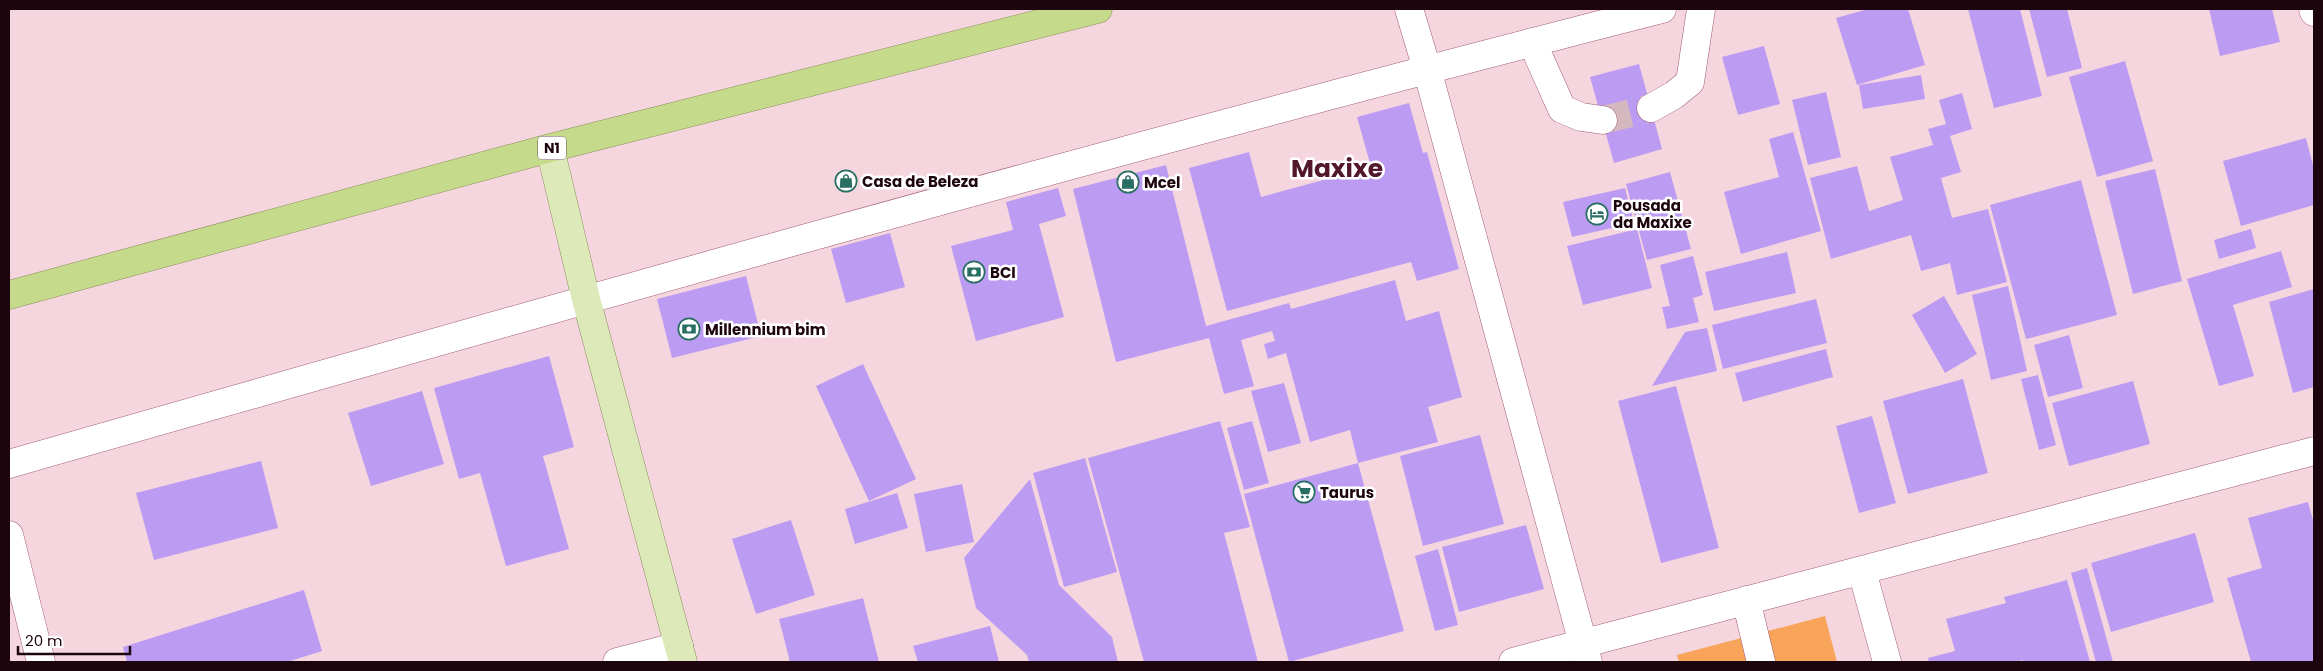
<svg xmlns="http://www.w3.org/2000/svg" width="2323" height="671" font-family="Poppins,sans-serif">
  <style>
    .green { fill: #f8a45a }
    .building { fill: #bc9bf3 }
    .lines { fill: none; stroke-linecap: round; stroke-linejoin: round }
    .minor-tunnel { stroke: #d5b7bf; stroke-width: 28; stroke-dasharray: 28 14; stroke-linecap: butt }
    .minor-casing { stroke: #a15d72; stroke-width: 29 }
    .major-casing { stroke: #8b8f5f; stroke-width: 29 }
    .highway-casing { stroke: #8b8f5f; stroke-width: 29 }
    .minor { stroke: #fff; stroke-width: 28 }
    .major { stroke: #dde9b9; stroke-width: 28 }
    .highway { stroke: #c6da8b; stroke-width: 28 }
    .labels { text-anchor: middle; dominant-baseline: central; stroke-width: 5; stroke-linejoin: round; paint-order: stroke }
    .shield { fill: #fff; stroke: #615056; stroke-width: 1 }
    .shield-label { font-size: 14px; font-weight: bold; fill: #1d050d }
    .poi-label { font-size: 15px; font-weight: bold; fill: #1d050d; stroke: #fff; text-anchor: start }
    .town-label { font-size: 25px; font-weight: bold; fill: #52172d; stroke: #fff }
  </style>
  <rect width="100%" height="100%" fill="#f6d6de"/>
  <path class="green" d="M1825 616 1837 662H1679L1677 655Z"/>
  <path class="building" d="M1868 9H1908L1925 65 1857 85 1836 18Z
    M1968 9H2020L2042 96 1994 108Z
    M2029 9H2067L2082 68 2047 77Z
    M2209 9H2272L2280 42 2220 56Z
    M1764 46 1780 104 1738 115 1722 57Z
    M2125 61 2153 161 2097 177 2069 77Z
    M1639 64 1662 149 1614 163 1590 77Z
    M1921 75 1925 99 1863 109 1859 85Z
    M1826 92 1841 157 1808 165 1792 100Z
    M1962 93 1972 129 1950 136 1961 172 1941 178 1952 218 1988 209 2007 282 1957 295 1950 263 1921 271 1911 235 1831 259 1810 178 1857 166 1869 211 1903 200 1890 157 1933 145 1928 129 1946 124 1939 100Z
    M1409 103 1423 153 1427 152 1459 269 1417 281 1411 262 1227 311 1189 168 1249 152 1261 197 1371 167 1357 117Z
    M1793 132 1821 231 1741 254 1724 192 1779 177 1769 139Z
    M2306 138 2314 169V205L2241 226 2223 161Z
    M1166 165 1206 326 1289 303 1291 309 1395 280 1406 321 1439 311 1462 397 1428 407 1438 442 1358 463 1404 631 1289 662 1244 494 1358 463 1350 430 1310 442 1286 353 1268 359 1264 344 1275 341 1272 331 1241 340 1254 386 1224 394 1209 338 1116 362 1073 189Z
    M2155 169 2182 281 2133 294 2105 181Z
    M1670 172 1691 249 1647 260 1626 184Z
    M2081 180 2117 315 2026 339 1990 205Z
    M1058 188 1066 216 1039 224 1064 317 976 341 951 246 1013 230 1006 202Z
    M1625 188 1634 223 1572 237 1563 202Z
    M1637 229 1652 288 1583 305 1567 246Z
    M2251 229 2256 248 2219 259 2214 240Z
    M890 233 905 287 846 303 831 249Z
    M2281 251 2292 287 2233 305 2254 376 2219 386 2187 279Z
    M1787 252 1796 293 1714 311 1705 272Z
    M1693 256 1703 295 1693 298 1699 322 1667 329 1662 307 1670 306 1660 265Z
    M746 276 761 336 672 358 657 299Z
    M2008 286 2027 371 1991 380 1972 295Z
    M2314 289V387L2293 393 2269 302Z
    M1944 296 1977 354 1945 373 1912 315Z
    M1816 299 1827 343 1723 369 1712 325Z
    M1707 328 1717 371 1652 386 1685 332Z
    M2069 335 2083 388 2048 397 2034 345Z
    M1826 349 1833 377 1743 402 1735 373Z
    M549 356 574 447 543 456 569 549 506 566 480 473 459 479 434 388Z
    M863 364 916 479 869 501 816 386Z
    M2038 375 2056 445 2039 450 2021 379Z
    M1963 379 1988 473 1908 494 1883 401Z
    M2133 381 2150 444 2069 466 2052 403Z
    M1284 383 1301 443 1268 452 1251 391Z
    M1676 386 1719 548 1661 563 1618 401Z
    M422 391 444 464 371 486 348 413Z
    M1872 416 1896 503 1859 513 1836 426Z
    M1220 421 1250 527 1224 533 1258 662H1144L1088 458Z
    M1252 421 1269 483 1244 490 1227 428Z
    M1480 435 1504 524 1423 546 1400 456Z
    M1085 458 1117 572 1064 587 1033 473Z
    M261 461 278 528 154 560 136 493Z
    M1030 479 1059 585 1112 637 1118 662H1029L1027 655 976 608 964 558Z
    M962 484 974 542 926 552 914 494Z
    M897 493 908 528 855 544 845 509Z
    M2308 502 2314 524V662H2251L2227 578 2262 568 2248 518Z
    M791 520 815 595 756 614 732 539Z
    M1526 525 1544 589 1459 612 1442 547Z
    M2195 533 2214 602 2111 632 2091 563Z
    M1438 549 1458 625 1435 631 1415 556Z
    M2087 568 2113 662H2096L2071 573Z
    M2067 580 2090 662H2023V660L2016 662H1929L1928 658 1955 651 1946 619 2006 603 2004 597Z
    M304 590 322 651 287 662H127L123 647Z
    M863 598 879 662H790L779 619Z
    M990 626 999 662H918L913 646Z"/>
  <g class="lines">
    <path class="minor-tunnel" d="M1603 120 1651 108"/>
    <g class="minor-casing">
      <path id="minor" d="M1409 9 1427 69 1588 662
        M2313 9 2314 12
        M1532 42 1562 109 1581 117 1603 120
        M1651 108 1674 95 1690 82 1701 9
        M9 464C558 307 1108 150 1662 9
        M9 535 41 662
        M1862 571 1887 662
        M1746 600 1761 662
        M617 662 679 646
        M1513 662 2314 451"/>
    </g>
    <g class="major-casing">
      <path id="major" d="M550 148 586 299 683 662"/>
    </g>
    <g class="highway-casing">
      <path id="highway" d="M9 295 550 148 1098 9"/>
    </g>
    <use href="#minor" class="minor"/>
    <use href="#major" class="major"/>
    <use href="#highway" class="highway"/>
  </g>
  <defs>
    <g id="shop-ring" transform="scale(1.125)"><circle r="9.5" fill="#fff" stroke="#286e62" stroke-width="1.5"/><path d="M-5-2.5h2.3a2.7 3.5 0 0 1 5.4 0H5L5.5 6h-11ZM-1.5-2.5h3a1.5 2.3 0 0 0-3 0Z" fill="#286e62"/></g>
    <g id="hotel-ring" transform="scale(1.125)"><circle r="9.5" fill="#fff" stroke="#286e62" stroke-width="1.5"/><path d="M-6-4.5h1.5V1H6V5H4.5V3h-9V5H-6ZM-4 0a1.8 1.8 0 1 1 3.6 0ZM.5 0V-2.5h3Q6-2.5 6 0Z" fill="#286e62"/></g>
    <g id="bank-ring" transform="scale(1.125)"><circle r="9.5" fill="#fff" stroke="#286e62" stroke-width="1.5"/><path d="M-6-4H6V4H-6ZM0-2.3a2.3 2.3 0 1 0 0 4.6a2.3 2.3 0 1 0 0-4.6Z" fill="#286e62"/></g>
    <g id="supermarket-ring" transform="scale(1.125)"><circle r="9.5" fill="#fff" stroke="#286e62" stroke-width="1.5"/><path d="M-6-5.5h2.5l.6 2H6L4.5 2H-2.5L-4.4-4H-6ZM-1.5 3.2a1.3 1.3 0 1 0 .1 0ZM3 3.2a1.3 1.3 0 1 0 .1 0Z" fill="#286e62"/></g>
  </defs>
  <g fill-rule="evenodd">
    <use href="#shop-ring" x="846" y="181"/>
    <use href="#shop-ring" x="1128" y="182"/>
    <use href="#hotel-ring" x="1597" y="214"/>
    <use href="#bank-ring" x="974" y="272"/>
    <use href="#bank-ring" x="689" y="329"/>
    <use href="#supermarket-ring" x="1304" y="492"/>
  </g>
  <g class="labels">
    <rect class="shield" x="538" y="136.5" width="28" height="23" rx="4"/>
    <g class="shield-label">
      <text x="552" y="148">N1</text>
    </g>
    <g class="poi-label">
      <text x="862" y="181">Casa de Beleza</text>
      <text x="1144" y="182">Mcel</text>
      <text x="1613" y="205">Pousada<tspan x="1613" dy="17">da Maxixe</tspan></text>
      <text x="990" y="272">BCI</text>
      <text x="705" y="329">Millennium bim</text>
      <text x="1320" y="492">Taurus</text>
    </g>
    <g class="town-label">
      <text x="1337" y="168">Maxixe</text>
    </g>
  </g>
  <rect width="2323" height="671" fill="none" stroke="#1d050d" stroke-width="20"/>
  <path d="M18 646v8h112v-8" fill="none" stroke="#1d050d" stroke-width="2.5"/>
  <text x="25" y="646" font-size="15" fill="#1d050d" stroke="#ffffff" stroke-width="4" paint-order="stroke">20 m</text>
</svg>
